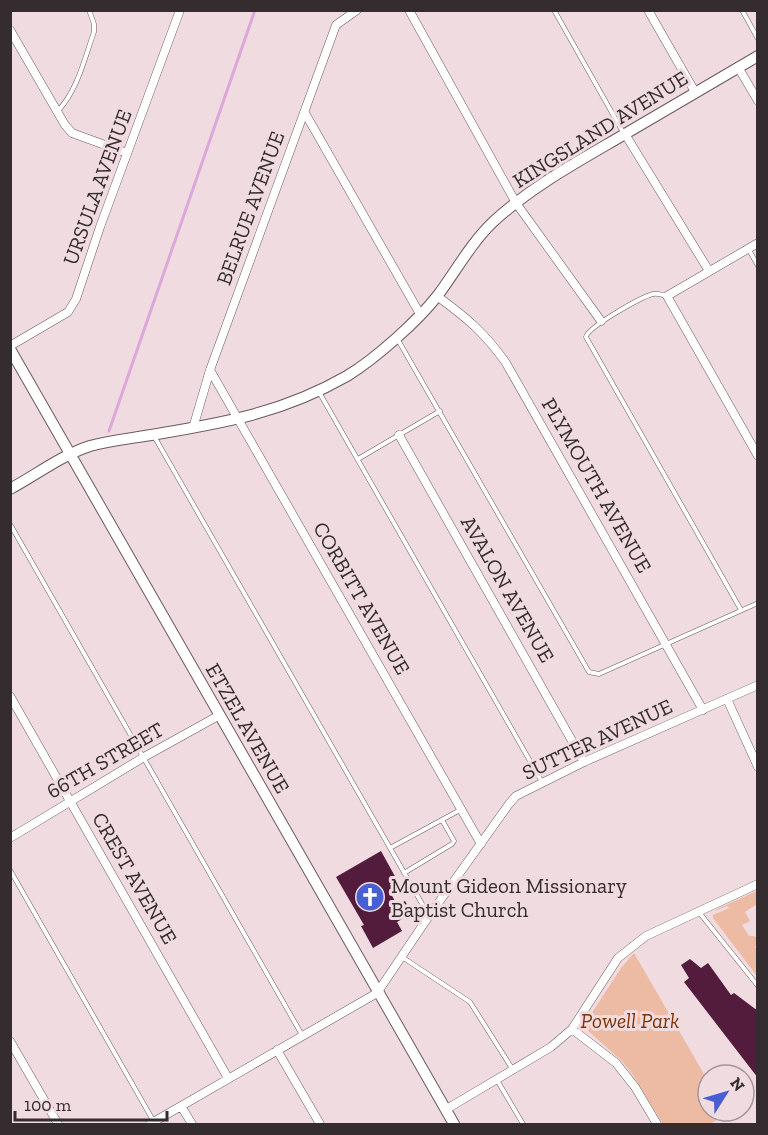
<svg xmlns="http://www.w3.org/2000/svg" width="768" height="1135" font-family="'Zilla Slab',serif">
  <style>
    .green { fill: #edbaa4 }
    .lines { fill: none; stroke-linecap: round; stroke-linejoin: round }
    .stream { stroke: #dca7da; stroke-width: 3 }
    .building { fill: #531c3d }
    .lane-casing { stroke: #6b5a5d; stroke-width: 5 }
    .street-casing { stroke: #6b5a5d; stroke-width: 9 }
    .secondary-casing { stroke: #6b5a5d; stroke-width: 12 }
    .lane { stroke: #fff; stroke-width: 4 }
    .street { stroke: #fff; stroke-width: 8 }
    .secondary { stroke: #fff; stroke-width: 10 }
    .labels { text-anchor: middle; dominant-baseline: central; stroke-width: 6; stroke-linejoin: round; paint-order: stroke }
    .street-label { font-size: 21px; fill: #342c2e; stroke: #f0dce0 }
    .poi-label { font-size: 21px; fill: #342c2e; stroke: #f0dce0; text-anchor: start }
    .park-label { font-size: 21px; font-style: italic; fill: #823101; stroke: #f0dce0 }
  </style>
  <rect width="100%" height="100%" fill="#f0dce0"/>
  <path class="green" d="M757 891V904L745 912 750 921 742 925 749 936H754L757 938V944L755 947 758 952 757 976 713 918V915L729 908 727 906 715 911 717 909Z
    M634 953 708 1081V1111H726L727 1114 710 1124H663L633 1075 622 1061 586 1029V1022L621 968Z"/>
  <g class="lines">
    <path class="stream" d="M109 431 255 10"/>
  </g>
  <path class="building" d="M381 851 397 880 390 884 393 890 390 892 397 905 405 901 412 913 397 922 402 931 373 948 361 926 364 925 336 877Z
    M690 959 701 968 708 963 731 995 734 993 758 1011V1078L684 982 689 978 681 965Z"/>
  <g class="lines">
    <g class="lane-casing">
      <path id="lane" d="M554 10 624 134
        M742 10 758 39
        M58 111C78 89 84 60 94 32V24L89 10
        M748 248 758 266
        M667 296C662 295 657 293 653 294 641 297 588 327 586 337L741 610
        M398 340 589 672 599 674 758 603
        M319 392 542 782
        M154 436 429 916
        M358 459 440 411
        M10 524 302 1035
        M390 848 460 810
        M10 870 154 1122
        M404 873 452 844 454 841 442 820
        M698 911 758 986
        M402 957 470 1002 513 1070
        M497 1080 523 1124"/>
    </g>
    <g class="street-casing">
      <path id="street" d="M409 10 516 203 601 321
        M648 10 695 92
        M10 30 65 125 72 133 127 153
        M738 67 758 101
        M305 113 420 314
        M625 134 709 271
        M758 243 667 296 758 456
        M437 296C467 318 485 333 506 363L703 710
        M10 346 68 312 76 299 100 227 180 10
        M210 370 481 844
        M193 428 210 370 336 25 357 10
        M399 435 584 762
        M10 696 228 1078
        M727 699 758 767
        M10 838 144 757 218 716
        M572 1029 616 1063 635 1087 657 1124
        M10 1041 58 1124
        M277 1050 320 1124
        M181 1106 192 1124
        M445 1110 551 1047 572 1029 618 958 646 936 758 884
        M150 1124 377 993 429 916 509 804 516 796 584 762 758 685"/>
    </g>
    <g class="secondary-casing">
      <path id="secondary" d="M10 349 454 1124
        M10 489C36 475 62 455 90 446 112 440 135 438 157 434 228 422 284 412 347 376 375 359 418 321 438 295 456 271 471 243 493 222 532 186 579 161 625 134 669 108 713 82 758 56"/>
    </g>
    <use href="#lane" class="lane"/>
    <use href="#street" class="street"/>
    <use href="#secondary" class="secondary"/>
  </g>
  <defs>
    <g id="church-disc" transform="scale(1.5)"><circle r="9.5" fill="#485fd4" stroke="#f0dce0"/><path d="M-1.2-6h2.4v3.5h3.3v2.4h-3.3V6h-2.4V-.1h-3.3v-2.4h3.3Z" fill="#fff"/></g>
  </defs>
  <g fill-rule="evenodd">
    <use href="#church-disc" x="370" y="897"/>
  </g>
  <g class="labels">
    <g class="street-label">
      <text transform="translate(600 129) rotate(-32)">KINGSLAND AVENUE</text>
      <text transform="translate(97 187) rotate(-70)">URSULA AVENUE</text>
      <text transform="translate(250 208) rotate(-70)">BELRUE AVENUE</text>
      <text transform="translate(597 485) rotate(60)">PLYMOUTH AVENUE</text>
      <text transform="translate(508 589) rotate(60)">AVALON AVENUE</text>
      <text transform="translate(362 598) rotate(60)">CORBITT AVENUE</text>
      <text transform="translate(248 728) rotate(60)">ETZEL AVENUE</text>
      <text transform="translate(597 739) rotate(-25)">SUTTER AVENUE</text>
      <text transform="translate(105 760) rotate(-30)">66TH STREET</text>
      <text transform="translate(135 878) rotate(60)">CREST AVENUE</text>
    </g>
    <g class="poi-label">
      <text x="391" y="885">Mount Gideon Missionary<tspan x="391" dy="24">Baptist Church</tspan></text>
    </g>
    <g class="park-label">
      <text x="630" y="1020">Powell Park</text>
    </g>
  </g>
  <rect width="768" height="1135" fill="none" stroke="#342c2e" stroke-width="24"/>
  <g transform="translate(726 1093) rotate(53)"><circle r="28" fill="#f0dce0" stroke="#a59699" stroke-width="1.5"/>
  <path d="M0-4.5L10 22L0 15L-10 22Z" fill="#485fd4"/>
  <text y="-9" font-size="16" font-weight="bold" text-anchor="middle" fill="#342c2e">N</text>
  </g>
  <path d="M15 1111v9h152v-9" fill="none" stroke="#342c2e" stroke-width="3"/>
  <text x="24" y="1111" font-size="18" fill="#342c2e" stroke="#f0dce0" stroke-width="4.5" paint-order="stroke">100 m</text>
</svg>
